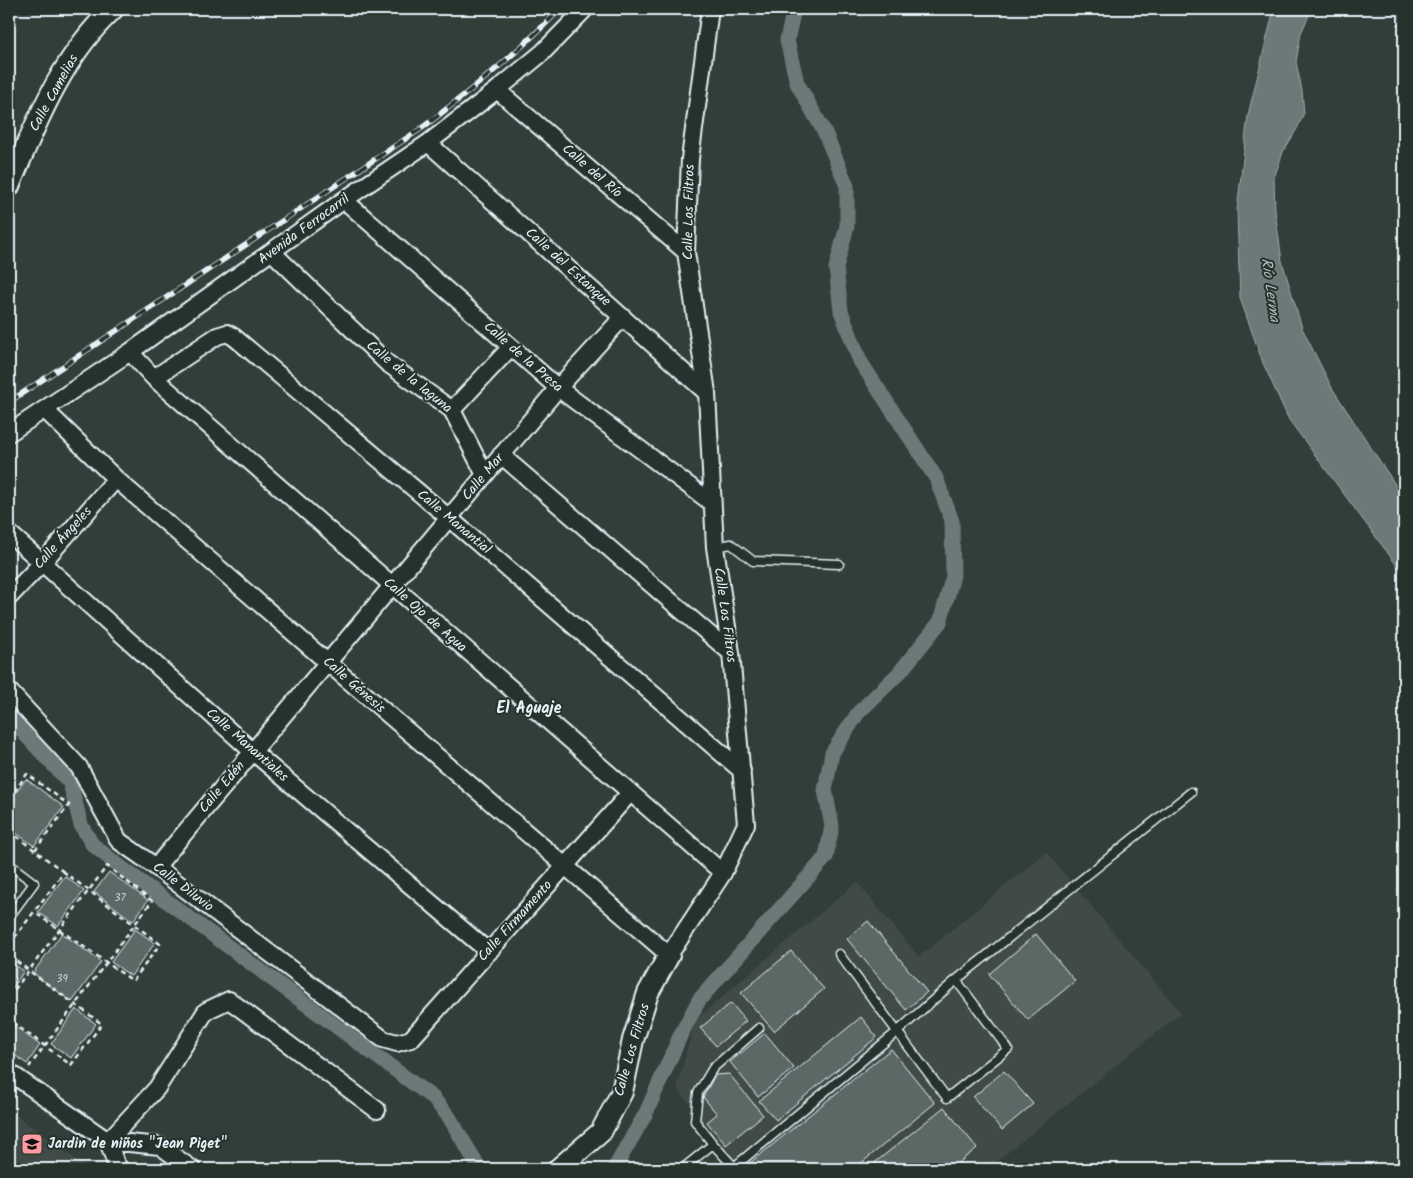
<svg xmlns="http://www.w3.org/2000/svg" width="1413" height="1178" font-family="Kalam,sans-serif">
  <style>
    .built { fill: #3f4b46 }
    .water { fill: #6d7978; stroke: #9ea9ab }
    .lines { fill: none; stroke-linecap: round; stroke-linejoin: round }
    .canal { stroke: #6d7978; stroke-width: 15 }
    .building { fill: #5c6865; stroke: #e8f1f8 }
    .service-casing { stroke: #e8f1f8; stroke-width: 11 }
    .minor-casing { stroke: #e8f1f8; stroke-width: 20 }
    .tertiary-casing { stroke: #e8f1f8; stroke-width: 24 }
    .path { stroke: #e8f1f8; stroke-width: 2.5; stroke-dasharray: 5 4; stroke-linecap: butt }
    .service { stroke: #26332d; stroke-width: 8 }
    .minor { stroke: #26332d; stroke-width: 16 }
    .tertiary { stroke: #26332d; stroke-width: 20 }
    .rail-casing { stroke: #e8f1f8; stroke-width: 5.5 }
    .rail { stroke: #26332d; stroke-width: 4; stroke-dasharray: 11; stroke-linecap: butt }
    .labels { text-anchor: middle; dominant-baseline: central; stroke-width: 4; stroke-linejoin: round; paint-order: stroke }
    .number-label { font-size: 11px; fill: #c5cfd3 }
    .street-label { font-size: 14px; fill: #e8f1f8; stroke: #26332d }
    .poi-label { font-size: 14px; font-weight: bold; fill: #e8f1f8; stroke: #26332d; text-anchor: start }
    .water-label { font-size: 15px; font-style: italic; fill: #b1bbbe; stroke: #26332d }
    .quarter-label { font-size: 16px; font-weight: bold; fill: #e8f1f8; stroke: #26332d }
  </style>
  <rect width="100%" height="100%" fill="#323e39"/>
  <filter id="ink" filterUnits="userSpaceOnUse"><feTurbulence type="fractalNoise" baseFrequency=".02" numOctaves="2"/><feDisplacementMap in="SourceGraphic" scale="10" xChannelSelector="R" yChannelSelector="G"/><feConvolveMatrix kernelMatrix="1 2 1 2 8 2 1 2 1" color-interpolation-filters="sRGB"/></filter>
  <g filter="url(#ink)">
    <path class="built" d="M1046 852 1181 1013 987 1169H739L677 1088 695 1020 857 882 919 957Z
      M13 1113 89 1169H9V1119Z"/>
    <path class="water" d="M1274 9H1312L1301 33 1296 62 1302 91 1304 113 1298 127 1283 152 1274 178 1275 211 1282 261 1302 328 1332 388 1404 498V575L1289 420 1263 363 1240 298 1237 211 1248 115Z
      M1326 1161H1349L1358 1169H1301L1313 1163Z"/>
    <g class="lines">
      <path class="canal" d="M9 717 70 783 81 825 92 844 114 862 433 1098 449 1117 480 1169
        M614 1169 646 1113 681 1034 699 1000 826 857 832 826 825 790 832 753 858 713 900 672 940 622 953 576 952 521 936 478 860 361 841 311 836 268 847 226V186L825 133 797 83 787 40 794 9"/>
    </g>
    <path class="building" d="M26 779 64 807 34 846 9 828V802Z
      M109 872 148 900 133 921 94 892Z
      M65 876 84 891 58 926 38 912Z
      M868 921 927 992 906 1010 847 939Z
      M135 929 155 943 131 976 111 962Z
      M62 933 101 962 72 1002 33 973Z
      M1036 934 1075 981 1028 1020 989 974Z
      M791 951 824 989 774 1031 741 993Z
      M9 961 24 971 9 993Z
      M731 1003 746 1021 716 1046 700 1028Z
      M76 1009 96 1024 71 1058 51 1044Z
      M861 1017 877 1037 776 1120 759 1101Z
      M9 1022 40 1045 27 1064 9 1051Z
      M765 1033 794 1068 758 1097 730 1062Z
      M891 1049 935 1103 854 1169H747L745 1167Z
      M1004 1071 1033 1104 1002 1130 973 1097Z
      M729 1074 763 1115 726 1145 707 1122 717 1114 703 1097 715 1075Z
      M944 1107 977 1148 951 1169H867Z"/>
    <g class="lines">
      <g class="service-casing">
        <path id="service" d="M715 547 731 544 753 561 839 564
          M9 864 34 883 9 917
          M839 954 947 1098 1008 1049 956 980
          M713 1144 695 1121 698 1093 713 1068 759 1028
          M682 1169 713 1144 734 1167 898 1031 956 980 1191 792"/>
      </g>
      <g class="minor-casing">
        <path id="minor" d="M497 90 686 252
          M428 143 707 393
          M344 200 558 388 712 503
          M272 252 387 363 452 410 485 475
          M130 352 154 378 723 873
          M154 378 217 336 227 333 234 337 449 518 742 771
          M45 410 116 479 327 662 669 955 723 873 746 824 731 653 715 547 707 393 686 252 690 159 710 9
          M452 410 511 347
          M9 433 130 352 344 200 428 143 497 90 542 53 585 9
          M501 455 731 653
          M9 533 252 751 489 952
          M9 597 42 563 116 479
          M9 691 79 767 119 841 156 867 383 1039 397 1043 411 1039 630 793
          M156 867 558 388 623 317
          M9 1072 108 1141 160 1146 192 1169
          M108 1141 157 1088 206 1011 229 1000 377 1110
          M108 1141 116 1164 120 1169"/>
      </g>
      <g class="tertiary-casing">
        <path id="tertiary" d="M9 186C36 123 62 56 113 9
          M558 1169 601 1132 622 1092 633 1040 648 993 669 955"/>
      </g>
      <path class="path" d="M9 799 27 774 69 805 35 850
        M9 831 64 872
        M9 945 64 872 160 944 133 981 34 912
        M9 956 102 1024 71 1065 9 1020
        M9 997 107 866 152 901 29 1067"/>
      <use href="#service" class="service"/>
      <use href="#minor" class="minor"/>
      <use href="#tertiary" class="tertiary"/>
      <g class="rail-casing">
        <path id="rail" d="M9 402 422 128C470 91 518 53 560 9"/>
      </g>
      <use href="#rail" class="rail"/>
    </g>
  </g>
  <defs>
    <g id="school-square" transform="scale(1.125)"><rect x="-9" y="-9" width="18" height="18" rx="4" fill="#ff9aa2" stroke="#26332d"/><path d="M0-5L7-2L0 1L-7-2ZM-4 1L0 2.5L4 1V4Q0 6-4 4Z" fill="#111"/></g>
  </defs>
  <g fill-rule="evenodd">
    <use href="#school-square" x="32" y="1144"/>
  </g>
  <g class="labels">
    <g class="number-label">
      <text x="120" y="898">37</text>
      <text x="62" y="979">39</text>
    </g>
    <g class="street-label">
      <text transform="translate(54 93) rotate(-61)">Calle Camelias</text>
      <text transform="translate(592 171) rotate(41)">Calle del Río</text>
      <text transform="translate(689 212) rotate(-89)">Calle Los Filtros</text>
      <text transform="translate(304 229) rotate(-36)">Avenida Ferrocarril</text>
      <text transform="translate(568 267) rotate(42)">Calle del Estanque</text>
      <text transform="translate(523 357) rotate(41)">Calle de la Presa</text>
      <text transform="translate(409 377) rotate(39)">Calle de la laguna</text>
      <text transform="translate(483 477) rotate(-50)">Calle Mar</text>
      <text transform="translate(454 522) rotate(40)">Calle Manantial</text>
      <text transform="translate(63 538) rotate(-48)">Calle Ángeles</text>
      <text transform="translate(425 615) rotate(41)">Calle Ojo de Agua</text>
      <text transform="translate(725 615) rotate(82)">Calle Los Filtros</text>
      <text transform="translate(354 685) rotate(41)">Calle Génesis</text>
      <text transform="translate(247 745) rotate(41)">Calle Manantiales</text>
      <text transform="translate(222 787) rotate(-50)">Calle Edén</text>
      <text transform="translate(183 887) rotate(37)">Calle Diluvio</text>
      <text transform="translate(515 921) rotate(-48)">Calle Firmamento</text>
      <text transform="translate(632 1050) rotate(-74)">Calle Los Filtros</text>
    </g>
    <g class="poi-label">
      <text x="48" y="1144">Jardin de niños "Jean Piget"</text>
    </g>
    <g class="water-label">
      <text transform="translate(1270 290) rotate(82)">Río Lerma</text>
    </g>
    <g class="quarter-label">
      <text x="529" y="708">El Aguaje</text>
    </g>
  </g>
  <rect width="1413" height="1178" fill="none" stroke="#26332d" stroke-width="30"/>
  <rect x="15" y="15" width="1383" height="1148" fill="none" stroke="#e8f1f8" stroke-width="2" filter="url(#ink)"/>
</svg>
